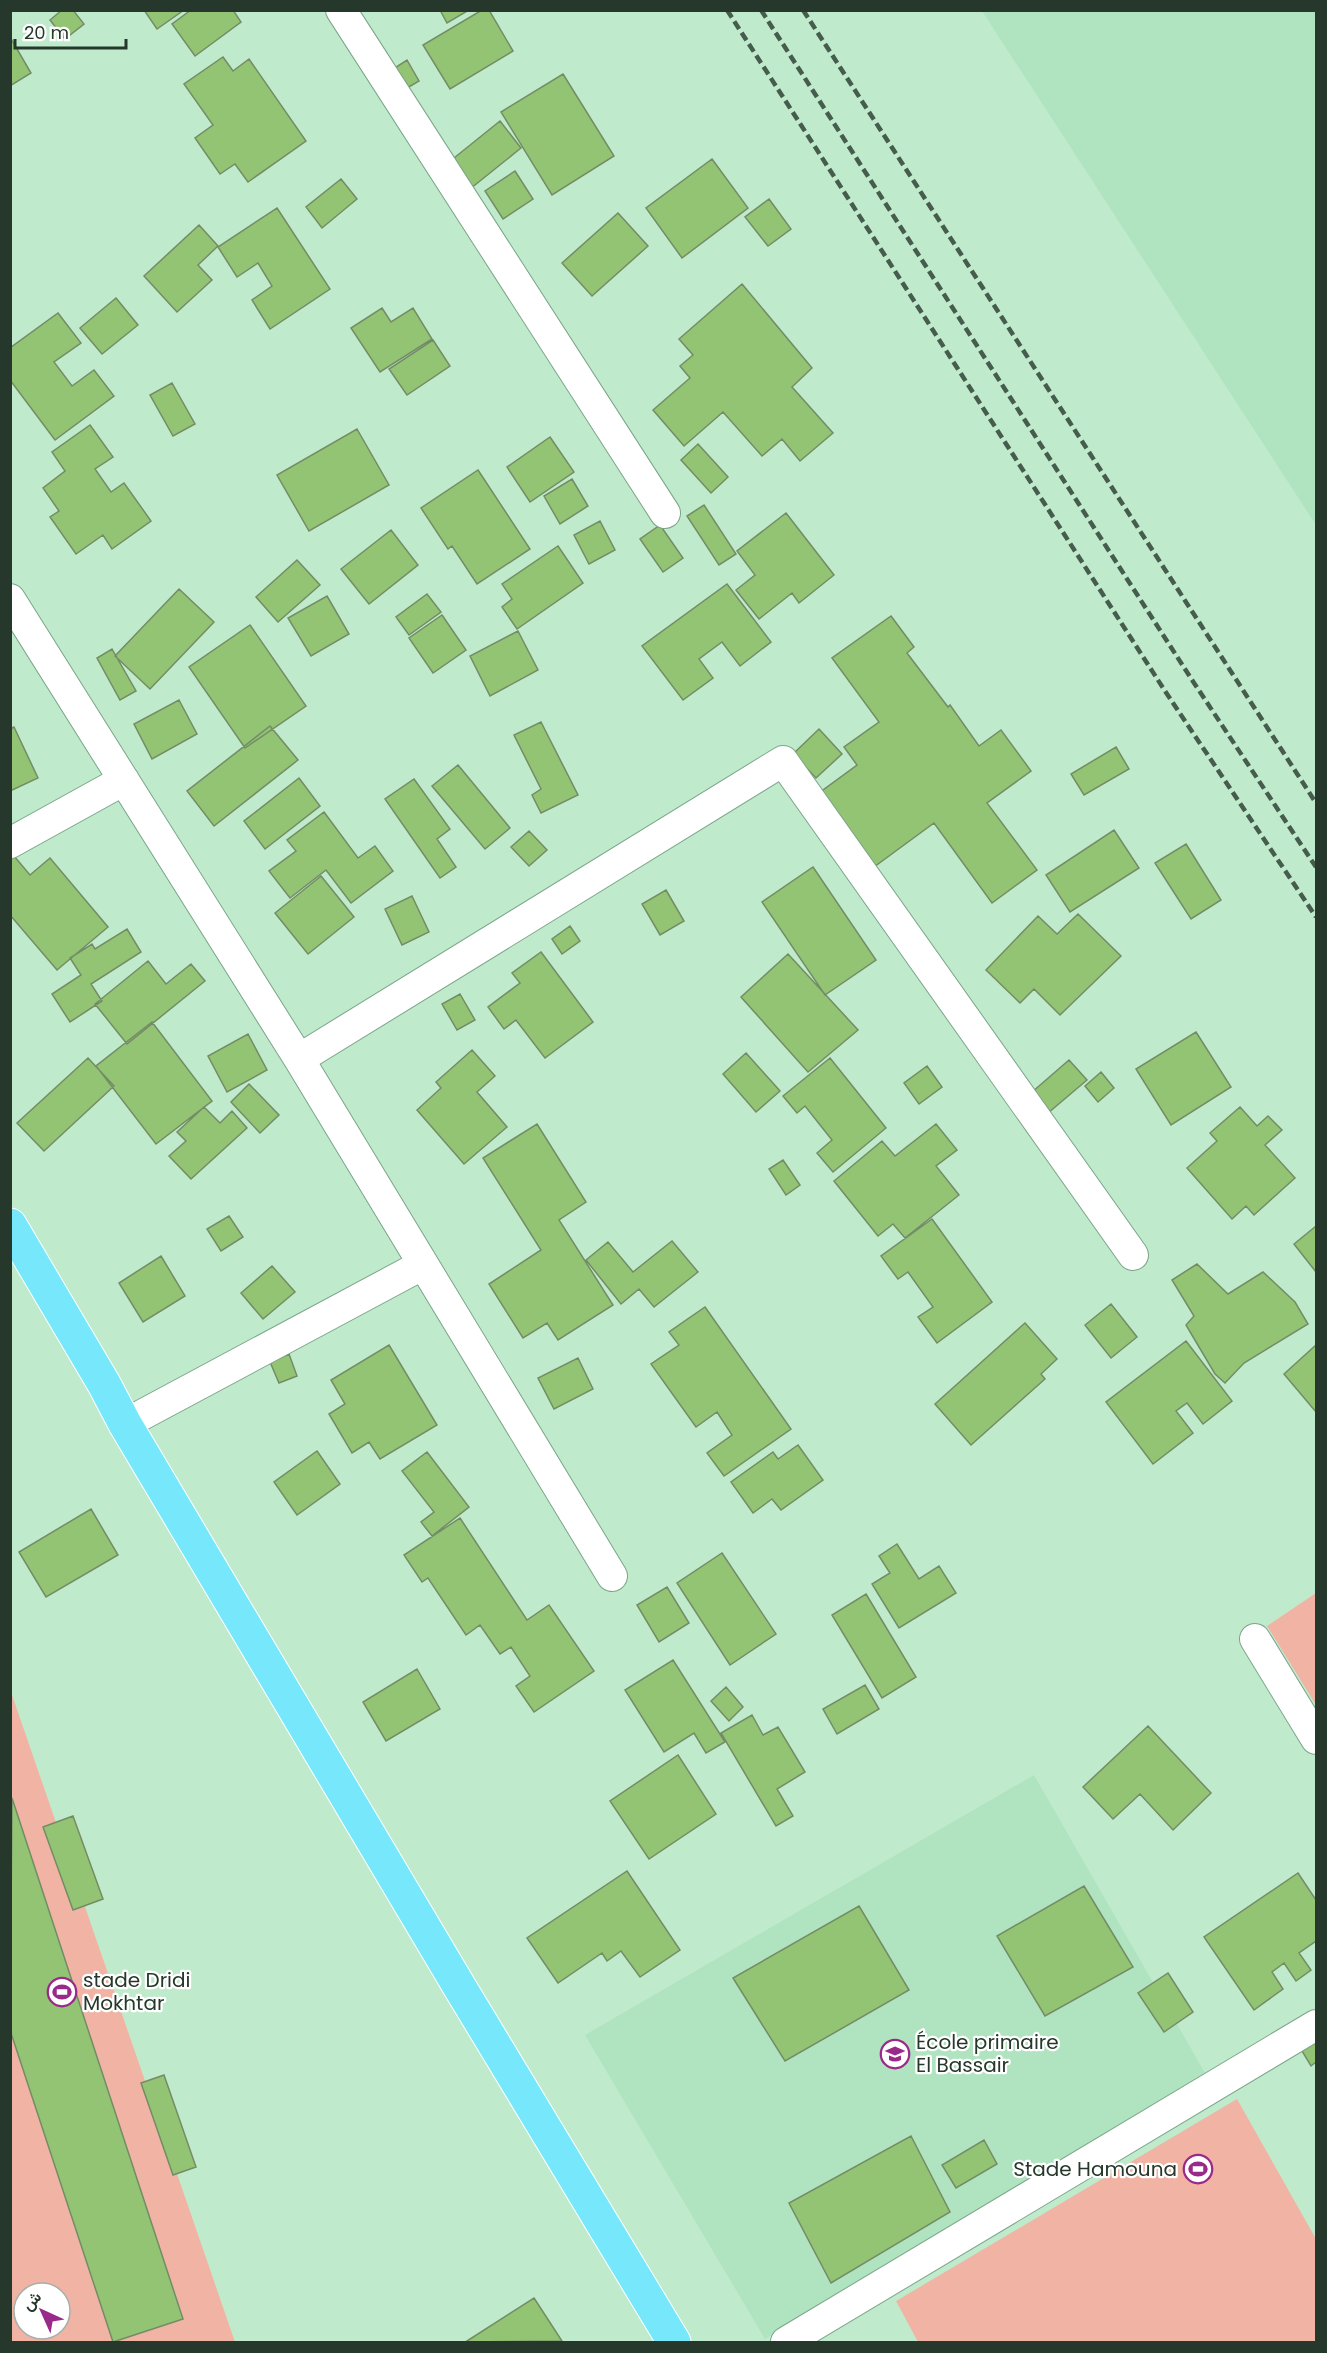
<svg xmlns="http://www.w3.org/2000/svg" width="1327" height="2353" font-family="Poppins,Vazirmatn,sans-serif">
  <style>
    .built { fill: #b0e3bf }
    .green { fill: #f1b4a4; fill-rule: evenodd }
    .building { fill: #92c474; stroke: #748c66; stroke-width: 1.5 }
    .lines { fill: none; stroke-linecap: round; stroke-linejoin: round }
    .street-casing { stroke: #7ba588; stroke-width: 32 }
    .primary-casing { stroke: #fff; stroke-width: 35 }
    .street { stroke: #fff; stroke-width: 30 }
    .primary { stroke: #77e8fc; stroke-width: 33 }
    .rail { stroke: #465d4d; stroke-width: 4.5; stroke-dasharray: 9 4.5; stroke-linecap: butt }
    .labels { text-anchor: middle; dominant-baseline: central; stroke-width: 4.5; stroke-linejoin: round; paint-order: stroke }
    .poi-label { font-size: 20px; fill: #26382c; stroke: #fff; text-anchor: start }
  </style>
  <rect width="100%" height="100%" fill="#bfebcc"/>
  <path class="built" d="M982 11H1316V525Z
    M1034 1775 1205 2073 765 2339 585 2035Z"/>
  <path class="green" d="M1316 1593V1705L1267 1626Z
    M11 1692 235 2342H11ZM24 2293H60V2329H24Z
    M1237 2099 1316 2239V2342H918L896 2301Z"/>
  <path class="building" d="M62 10H73L84 24 65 39 50 20Z
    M144 10H184L157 29Z
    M191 10H233L241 22 195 56 172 24Z
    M440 10H469L447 23Z
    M482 10H489L513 51 450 89 423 45Z
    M10 37 31 73 10 86Z
    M223 57 233 71 249 59 306 141 248 182 235 164 220 174 195 138 213 125 184 84Z
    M407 60 419 81 399 93 387 73Z
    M563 74 614 156 552 195 501 112Z
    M500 121 521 148 465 193 444 166Z
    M712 159 748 208 682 258 646 208Z
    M515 171 533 199 503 219 485 191Z
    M341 179 357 199 322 228 306 207Z
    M769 199 791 229 768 246 745 217Z
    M277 208 330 289 270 329 252 300 272 286 258 263 237 277 218 247Z
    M618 213 648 246 592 296 562 263Z
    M199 225 218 246 198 265 212 280 177 312 144 276Z
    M742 284 812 368 792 387 833 433 800 461 782 439 762 456 723 412 684 446 653 410 690 378 680 366 693 355 679 339Z
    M116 298 138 325 102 354 80 328Z
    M382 308 391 322 413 308 432 339 380 372 351 328Z
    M58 313 81 343 54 362 72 386 94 370 114 396 55 440 10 380V348Z
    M433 340 450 366 407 395 389 369Z
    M172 383 195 424 173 436 150 395Z
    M90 425 113 457 95 469 111 492 124 483 151 521 112 549 103 535 76 554 50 517 59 511 43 488 65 471 52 452Z
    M357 429 389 485 309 531 277 475Z
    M550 437 574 472 530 502 507 467Z
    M698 444 728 477 711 493 681 460Z
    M478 470 530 549 477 584 452 546 448 549 421 508Z
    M572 479 588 506 560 524 544 496Z
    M704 505 736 554 719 565 687 516Z
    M786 513 834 575 799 603 792 593 759 619 736 590 755 575 737 551Z
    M600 521 615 550 589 564 574 535Z
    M660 525 683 558 663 572 640 539Z
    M391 530 418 565 369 604 341 569Z
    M558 546 583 583 517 629 502 607 512 599 502 584Z
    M297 560 320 585 278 622 256 597Z
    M727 584 771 642 740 666 722 642 699 659 713 678 683 700 642 646Z
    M179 589 214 622 150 689 115 656Z
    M427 594 441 612 409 635 396 617Z
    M327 596 349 634 311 656 288 618Z
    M442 615 466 650 433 673 409 638Z
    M891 616 914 647 907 653 948 707 950 705 979 746 1001 730 1031 771 987 803 1037 870 992 903 934 823 874 867 819 793 857 765 844 747 879 722 832 658Z
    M250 625 306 706 245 748 189 667Z
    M518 631 538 670 490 696 470 656Z
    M112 649 136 691 120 700 97 658Z
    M179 700 197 734 152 759 134 724Z
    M541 722 578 795 541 813 532 795 541 789 514 735Z
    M270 726 298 760 214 826 187 791Z
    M14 727 38 778 10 791V729Z
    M819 729 842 754 816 778 793 754Z
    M1116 747 1129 769 1084 795 1071 774Z
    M458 765 510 828 485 849 432 786Z
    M299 778 320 806 265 849 244 821Z
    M414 779 450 829 437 839 456 867 440 878 385 799Z
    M324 812 358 858 375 846 393 871 351 903 326 870 290 898 269 871 296 851 287 840Z
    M1114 830 1139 868 1070 912 1046 875Z
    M529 831 547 850 529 866 511 847Z
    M1186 844 1221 900 1191 919 1155 863Z
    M14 856 30 875 50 858 108 927 57 970 10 915V859Z
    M813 867 876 960 825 995 762 902Z
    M321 876 354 917 308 954 275 913Z
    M666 890 684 921 660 935 642 904Z
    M412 896 429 932 402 945 385 909Z
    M1078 914 1121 956 1060 1015 1034 989 1020 1003 986 970 1038 916 1057 934Z
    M570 926 580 941 562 954 552 939Z
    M127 929 141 952 91 984 102 1001 70 1022 52 994 81 975 70 958 92 944 95 949Z
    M541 952 593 1022 545 1058 516 1020 504 1029 488 1007 520 983 512 973Z
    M788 954 858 1030 808 1072 741 997Z
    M148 961 166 984 191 964 205 981 127 1044 95 1004Z
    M460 994 475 1020 457 1030 442 1004Z
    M152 1022 212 1101 156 1144 96 1066Z
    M1196 1032 1231 1087 1171 1125 1136 1069Z
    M248 1034 267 1070 227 1092 208 1056Z
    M472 1050 495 1076 477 1092 507 1127 464 1164 417 1110 441 1088 436 1082Z
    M746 1053 780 1091 756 1112 723 1074Z
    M88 1058 114 1086 44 1151 17 1123Z
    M830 1058 886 1128 833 1172 817 1153 832 1140 805 1106 797 1113 783 1096Z
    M1069 1060 1087 1080 1041 1119 1024 1099Z
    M927 1066 942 1087 919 1104 904 1083Z
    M1101 1072 1114 1088 1098 1102 1085 1086Z
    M249 1084 279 1115 260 1133 231 1102Z
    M204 1107 220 1123 232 1111 247 1128 191 1179 169 1156 186 1141 177 1132Z
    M1240 1107 1257 1126 1268 1116 1282 1130 1265 1145 1295 1178 1254 1215 1246 1206 1232 1219 1187 1168 1217 1141 1210 1133Z
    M537 1124 586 1202 559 1220 613 1305 558 1340 547 1323 523 1338 489 1284 541 1250 483 1158Z
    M936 1124 957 1150 936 1166 959 1195 905 1238 893 1224 878 1236 834 1181 882 1141 895 1156Z
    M783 1160 800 1185 786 1195 769 1169Z
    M229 1216 243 1237 221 1251 207 1229Z
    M932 1219 992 1302 937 1343 918 1317 933 1307 908 1272 898 1279 881 1256Z
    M1316 1226V1272L1294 1244Z
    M672 1241 698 1272 654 1307 639 1289 621 1304 586 1260 608 1242 633 1272Z
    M161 1256 185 1296 143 1322 119 1283Z
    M1197 1264 1228 1294 1263 1272 1295 1302 1308 1324 1244 1363 1225 1383 1215 1374 1186 1325 1194 1316 1172 1280Z
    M272 1266 295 1292 263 1319 241 1293Z
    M1111 1304 1137 1337 1111 1358 1085 1325Z
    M705 1307 791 1429 724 1476 707 1453 732 1435 717 1412 696 1427 651 1364 679 1345 669 1332Z
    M1025 1323 1057 1359 1041 1374 1045 1379 971 1445 935 1404Z
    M1186 1341 1232 1401 1203 1424 1187 1403 1176 1411 1193 1433 1153 1464 1106 1402Z
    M389 1345 437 1425 380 1459 369 1442 352 1453 329 1414 345 1404 331 1380Z
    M1316 1345V1412L1284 1374Z
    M289 1354 297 1376 279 1383 270 1362Z
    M578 1358 593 1389 554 1409 538 1378Z
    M798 1445 823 1480 781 1510 772 1499 753 1513 731 1482 773 1452 778 1459Z
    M317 1451 340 1484 297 1515 274 1482Z
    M427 1452 469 1507 432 1536 421 1522 434 1512 402 1471Z
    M91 1509 118 1555 46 1597 19 1552Z
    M460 1518 527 1620 549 1605 594 1671 534 1712 516 1686 530 1676 511 1647 500 1654 480 1625 466 1635 428 1578 422 1582 404 1555Z
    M897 1544 919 1579 939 1566 956 1593 899 1628 872 1584 890 1573 879 1556Z
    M722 1553 776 1634 730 1665 677 1583Z
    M667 1587 689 1623 659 1642 637 1605Z
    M866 1594 916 1677 882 1698 832 1615Z
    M673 1660 725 1742 706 1753 694 1733 664 1752 625 1690Z
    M417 1669 440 1709 386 1741 363 1702Z
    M865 1685 879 1709 837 1734 823 1709Z
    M726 1687 743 1707 729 1721 711 1701Z
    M752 1715 763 1735 778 1727 805 1772 777 1789 793 1816 776 1826 721 1733Z
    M1148 1726 1211 1793 1173 1830 1140 1794 1113 1819 1083 1787Z
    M678 1755 716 1814 649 1859 610 1801Z
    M12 1798 183 2319 113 2342 10 2030Z
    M73 1816 103 1899 73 1910 43 1827Z
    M627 1871 680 1950 640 1977 621 1951 607 1961 602 1953 558 1983 527 1938Z
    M1298 1873 1316 1900V1941L1299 1953 1311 1970 1296 1981 1284 1963 1272 1972 1283 1989 1254 2010 1204 1937Z
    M1084 1886 1133 1967 1045 2016 997 1936Z
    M859 1906 909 1990 785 2061 733 1978Z
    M1168 1973 1193 2012 1164 2032 1138 1993Z
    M1316 2035V2062L1311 2066 1299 2046Z
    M164 2075 196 2167 173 2175 141 2083Z
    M911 2136 950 2212 831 2283 789 2203Z
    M984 2140 997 2164 956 2188 942 2165Z
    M534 2298 562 2341 468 2342 467 2341Z"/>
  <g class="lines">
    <g class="street-casing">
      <path id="street" d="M341 10 665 513
        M10 599 299 1059
        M10 843 124 780
        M125 1424 422 1265
        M612 1576 299 1059 783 761 1133 1255
        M1255 1639 1316 1739
        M786 2342 1316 2025"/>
    </g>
    <g class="primary-casing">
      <path id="primary" d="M10 1225 104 1384 125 1424 459 1986 674 2342"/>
    </g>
    <use href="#street" class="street"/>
    <use href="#primary" class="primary"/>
    <path class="rail" d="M727 10 1165 691 1316 917
      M761 10 1194 683 1316 867
      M803 10 1316 803"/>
  </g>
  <defs>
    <g id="stadium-ring" transform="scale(1.5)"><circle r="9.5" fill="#fff" stroke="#992a89" stroke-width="1.5"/><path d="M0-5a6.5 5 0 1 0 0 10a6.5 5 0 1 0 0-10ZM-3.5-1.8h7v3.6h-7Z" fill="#992a89"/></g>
    <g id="school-ring" transform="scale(1.5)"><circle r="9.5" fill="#fff" stroke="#992a89" stroke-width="1.5"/><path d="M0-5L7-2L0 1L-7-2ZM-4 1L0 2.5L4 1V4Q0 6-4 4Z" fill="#992a89"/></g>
  </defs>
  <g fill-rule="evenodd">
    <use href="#stadium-ring" x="62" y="1992"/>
    <use href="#school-ring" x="895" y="2054"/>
    <use href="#stadium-ring" x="1198" y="2169"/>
  </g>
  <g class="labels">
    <g class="poi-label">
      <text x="83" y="1980">stade Dridi<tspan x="83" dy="23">Mokhtar</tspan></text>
      <text x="916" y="2042">École primaire<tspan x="916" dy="23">El Bassair</tspan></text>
      <text x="1177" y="2169" text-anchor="end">Stade Hamouna</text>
    </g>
  </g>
  <rect width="1327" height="2353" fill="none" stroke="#26382c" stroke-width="24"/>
  <g transform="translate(42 2311) rotate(315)"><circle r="28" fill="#ffffff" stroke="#a8afab" stroke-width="1.5"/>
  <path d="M0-4.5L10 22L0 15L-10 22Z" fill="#992a89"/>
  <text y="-9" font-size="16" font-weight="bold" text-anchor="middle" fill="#26382c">ش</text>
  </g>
  <path d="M15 39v9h111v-9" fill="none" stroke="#26382c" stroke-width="3"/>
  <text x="24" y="39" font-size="18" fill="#26382c" stroke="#ffffff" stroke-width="4.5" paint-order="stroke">20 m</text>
</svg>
